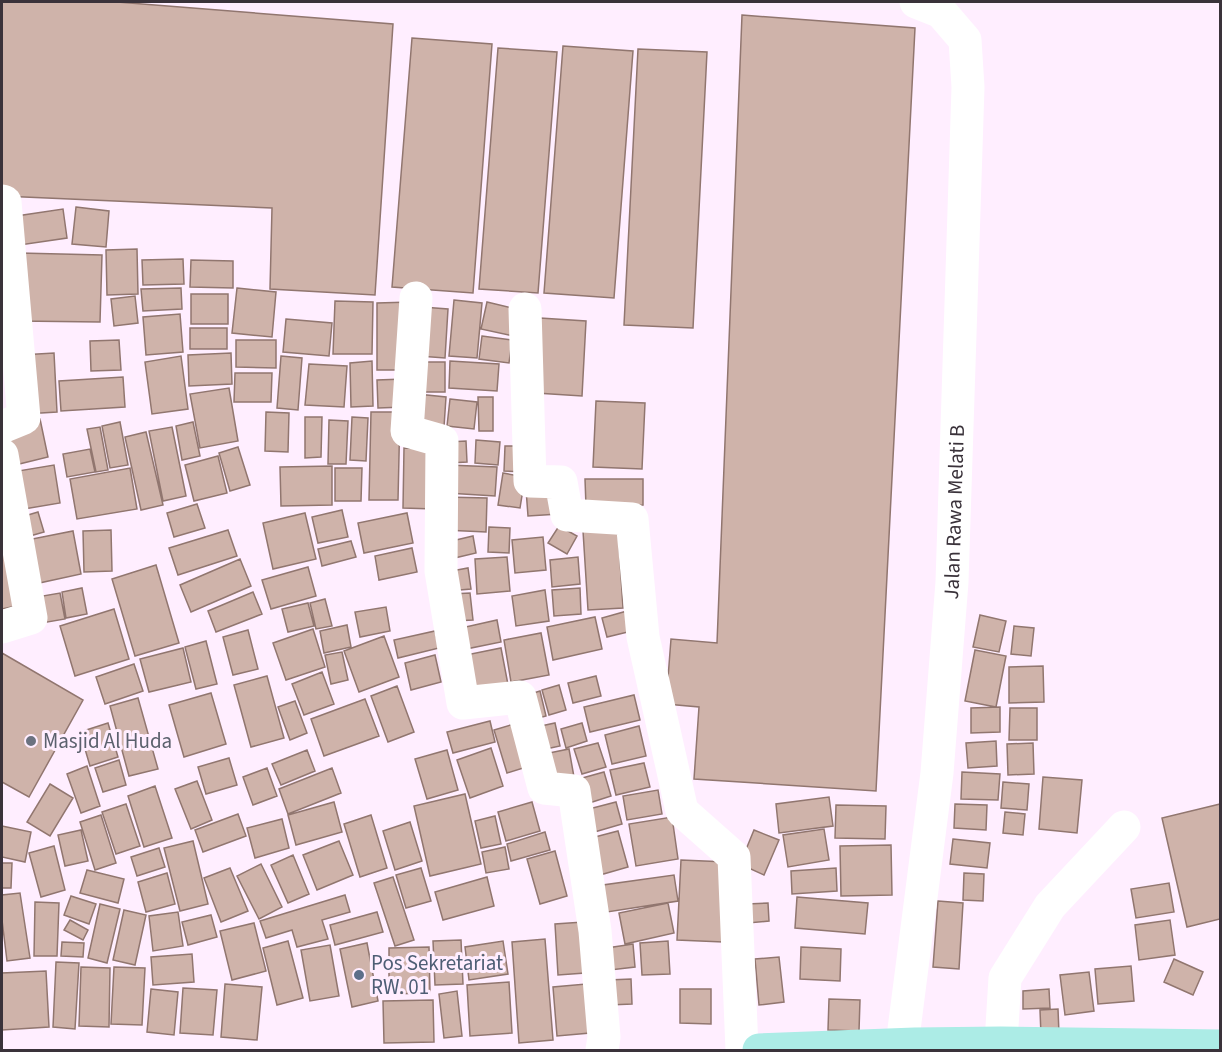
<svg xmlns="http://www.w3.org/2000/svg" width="1222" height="1052" font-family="'Source Sans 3',sans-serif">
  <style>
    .building { fill: #cfb3aa; stroke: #91766f; stroke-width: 1.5 }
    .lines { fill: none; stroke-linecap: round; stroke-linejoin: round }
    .minor { stroke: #fff; stroke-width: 33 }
    .major { stroke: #acece6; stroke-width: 33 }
    .worship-dot { fill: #6b7280; stroke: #fef; stroke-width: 2 }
    .service-dot { fill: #5c6f8a; stroke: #fef; stroke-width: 2 }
    .labels { text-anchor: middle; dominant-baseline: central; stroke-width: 6; stroke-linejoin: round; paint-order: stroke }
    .street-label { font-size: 21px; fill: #3a323a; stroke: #fef }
    .worship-label { font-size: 21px; fill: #5b616d; stroke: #fef; text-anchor: start }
    .service-label { font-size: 21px; fill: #4e5e75; stroke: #fef; text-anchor: start }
  </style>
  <rect width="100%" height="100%" fill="#fef"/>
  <path class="building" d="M2 2H117L393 24 375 295 270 289 272 208 2 196Z
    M742 15 915 28 876 791 694 779 699 707 666 704 671 639 717 643Z
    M412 38 492 44 473 293 392 287Z
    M563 46 633 51 614 298 544 293Z
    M498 48 557 52 538 293 479 289Z
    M638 49 707 52 693 328 624 325Z
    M76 207 109 211 106 247 72 244Z
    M63 209 67 238 13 246 10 217Z
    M137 249 138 294 107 295 106 250Z
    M19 253 102 255 100 322 18 321Z
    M183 259 184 284 143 285 142 260Z
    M191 260 233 261V288L190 287Z
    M181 288 182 309 143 311 141 289Z
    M237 288 276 292 272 337 232 333Z
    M191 294H228V324H191Z
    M135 296 138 323 114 326 111 299Z
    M454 300 482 303 477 358 449 356Z
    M335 301 373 302 372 354H333Z
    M411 302 410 370H377V303Z
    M487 302 520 310 514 336 481 329Z
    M422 307 448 309 445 358 419 356Z
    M180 314 183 352 146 355 143 317Z
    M540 318 586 321 582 396 536 393Z
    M286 319 332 323 329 356 283 352Z
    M190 328H227V349H190Z
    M482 336 512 340 509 363 479 359Z
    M119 340 121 370 91 371 90 341Z
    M236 340H276V368L236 367Z
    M54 353 57 412 25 414 21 355Z
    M231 353 232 384 189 386 188 355Z
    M181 356 188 409 152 414 145 362Z
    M281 356 302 358 298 410 277 408Z
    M372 361 373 406 351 407 350 363Z
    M450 361 499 364 497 391 449 388Z
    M420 362H445V392H421Z
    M309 364 347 366 344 407 305 405Z
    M235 373H272L271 402H234Z
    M123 377 125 407 61 411 59 381Z
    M404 379 405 407 378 408 377 380Z
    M229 388 238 441 200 448 190 394Z
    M417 394 446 397 444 427 414 424Z
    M478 397H493V431H479Z
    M450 399 477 402 474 429 447 426Z
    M596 401 645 403 642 469 593 467Z
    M266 412 289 413 288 452 265 451Z
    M371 412H400L398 500H369Z
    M305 417H322L321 457 305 458Z
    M352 417 368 418 366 461 350 460Z
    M40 419 48 457 11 466 2 429Z
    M329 420 348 421 346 464H328Z
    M120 422 128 465 110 468 102 426Z
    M193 422 200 456 182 460 176 426Z
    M100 427 108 470 96 472 87 429Z
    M172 427 186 496 163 501 149 431Z
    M146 432 163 505 141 510 125 437Z
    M476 440 500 442 498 465 475 463Z
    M466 441 467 462 449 463 448 442Z
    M505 446H526V472L504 471Z
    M238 447 250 485 230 491 219 453Z
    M404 448 435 449 434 509 403 508Z
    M90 449 95 472 67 477 63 454Z
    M218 456 227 493 194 501 185 465Z
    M54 465 60 503 18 510 12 472Z
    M448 465 497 467 495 496 447 493Z
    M332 466V505L281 506 280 467Z
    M130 468 137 509 77 519 70 479Z
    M335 468H362L361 501H335Z
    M503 473 525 477 520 508 498 505Z
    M585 479H643V505L586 506Z
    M558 487 559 514 528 516 526 489Z
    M445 497 487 498 486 532 444 530Z
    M197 504 205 528 174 537 167 513Z
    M342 510 348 537 318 543 312 517Z
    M38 512 44 532 23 538 18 518Z
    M305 513 316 559 273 569 263 523Z
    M407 513 413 543 364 553 358 523Z
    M559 526 577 536 567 554 548 543Z
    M489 527 510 528 509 553 488 552Z
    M618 528 623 608 588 610 583 531Z
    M111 530 112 571 84 572 83 531Z
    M228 530 237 556 178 575 169 548Z
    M73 531 81 574 30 585 22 541Z
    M473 536 476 553 446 560 443 543Z
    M543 537 546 570 515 573 512 540Z
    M351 541 356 557 322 566 318 549Z
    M10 545 21 605 2 609V546Z
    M412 548 417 572 379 580 375 556Z
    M507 557 510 591 477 594 475 559Z
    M578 557 580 584 552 587 550 560Z
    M240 559 251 586 191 612 180 585Z
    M156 565 179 643 135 656 112 579Z
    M308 567 316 596 271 609 262 580Z
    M468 568 471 589 448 591 446 572Z
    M82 588 87 614 66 618 62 592Z
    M580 588 581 614 554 616 552 590Z
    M545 590 549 621 516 626 512 596Z
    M253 592 262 614 216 632 208 611Z
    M60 593 65 619 36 624 31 598Z
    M470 593 473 620 454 621 451 594Z
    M325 599 332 626 316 629 310 603Z
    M308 603 314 626 288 632 282 609Z
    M386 607 390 631 360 637 355 612Z
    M114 609 129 659 75 676 60 626Z
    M627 611 632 631 607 637 602 618Z
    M980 615 1006 621 999 652 973 647Z
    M595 617 602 649 553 660 547 627Z
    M497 620 501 642 466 649 461 628Z
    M347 625 351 647 324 653 320 631Z
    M1014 626 1034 628 1031 656 1011 654Z
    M313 629 325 667 286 680 273 643Z
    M248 630 258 669 233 675 223 637Z
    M435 631 439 648 398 658 394 640Z
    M541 633 549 675 511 682 504 640Z
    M384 636 399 677 359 692 344 651Z
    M206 641 217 684 196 689 185 647Z
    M183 648 191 682 149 692 140 659Z
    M501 648 509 690 475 697 466 655Z
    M975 650 1006 656 996 707 965 701Z
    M342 652 348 680 331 684 325 655Z
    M2 653 83 700 29 797 2 782Z
    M435 655 441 682 411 690 405 663Z
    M134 664 143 691 105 704 96 677Z
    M1043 666 1044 702 1009 703V667Z
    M322 672 334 704 304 715 292 684Z
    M267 676 284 738 251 747 234 685Z
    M596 676 601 696 573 703 568 683Z
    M559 685 566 710 549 715 542 690Z
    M397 686 414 732 388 742 371 696Z
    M540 691 546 716 531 720 524 696Z
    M211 693 226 744 184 757 169 705Z
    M634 695 640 720 590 732 584 707Z
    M138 698 158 769 129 776 110 706Z
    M365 699 379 736 324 756 311 719Z
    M295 701 307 733 290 740 278 707Z
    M1000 707V732L971 733V708Z
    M1010 708H1037V740H1009Z
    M490 721 495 742 453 753 447 732Z
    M524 721 536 764 507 773 494 730Z
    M108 723 118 757 90 766 80 732Z
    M555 723 560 746 541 750 536 727Z
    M582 723 587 741 566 748 561 729Z
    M639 726 646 756 612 764 605 735Z
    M996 741 997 766 968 768 966 743Z
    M598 743 606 767 582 774 574 749Z
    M1033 743 1034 774 1008 775 1007 744Z
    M491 748 503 786 470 798 457 760Z
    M569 749 574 777 550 782 544 754Z
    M307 750 315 771 281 785 272 764Z
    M447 750 458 790 427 799 415 759Z
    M229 758 237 785 206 794 198 767Z
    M119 760 126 785 103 792 95 768Z
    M644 763 650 787 616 795 610 770Z
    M87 766 100 806 81 813 67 774Z
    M267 768 277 796 253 805 243 777Z
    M332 768 341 793 288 814 279 789Z
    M604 772 611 796 583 805 575 780Z
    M962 772 1000 774 998 800 961 799Z
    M1043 777 1082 780 1077 833 1039 829Z
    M197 781 212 820 191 829 175 789Z
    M1003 782 1029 784 1027 810 1001 808Z
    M50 784 73 798 50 836 27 822Z
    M155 786 172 838 144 847 128 796Z
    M658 790 662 814 627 820 623 796Z
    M465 794 481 864 430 876 414 806Z
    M829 797 833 826 779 833 776 804Z
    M334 802 342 832 296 845 288 815Z
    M532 802 540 831 506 841 498 812Z
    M616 802 622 824 591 833 585 810Z
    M126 804 140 846 116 854 102 812Z
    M955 804 987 805 986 830 954 828Z
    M1220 804V919L1187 927 1162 818Z
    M836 805 886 806 885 839 835 838Z
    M1005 812 1025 814 1023 835 1003 833Z
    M238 814 246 836 203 852 195 830Z
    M101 815 116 863 95 870 80 822Z
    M371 815 387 868 360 877 344 824Z
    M495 816 501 844 481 848 475 821Z
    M672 817 678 859 636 866 629 824Z
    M282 819 289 848 255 858 247 828Z
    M410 822 422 861 395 870 383 831Z
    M2 826 31 832 25 862 2 857Z
    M824 829 829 860 788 867 783 835Z
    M81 830 88 861 65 866 58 835Z
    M754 830 779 840 764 875 740 864Z
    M618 831 628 867 600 875 591 838Z
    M545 832 550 850 511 861 507 844Z
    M953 839 990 843 987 868 950 864Z
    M193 841 208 904 180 911 164 848Z
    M339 841 353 875 317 890 303 855Z
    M891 845 892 895 841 896 840 846Z
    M54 846 65 890 41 897 29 853Z
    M505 847 509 869 486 873 482 852Z
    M159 848 165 867 137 876 131 857Z
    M555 851 567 896 540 904 527 859Z
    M293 855 309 894 288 903 271 865Z
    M681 860 727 862 723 942 677 940Z
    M2 863H12L11 888H2Z
    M261 864 282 907 259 919 237 876Z
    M230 868 248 911 221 922 204 878Z
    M421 868 431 901 406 908 396 875Z
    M836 868 837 891 792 894 791 871Z
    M87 870 124 879 118 903 80 893Z
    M167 873 175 904 146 912 138 882Z
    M964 873 984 874 983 901 963 900Z
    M674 875 678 901 607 912 603 885Z
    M393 877 414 940 395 946 374 883Z
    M487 877 494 906 443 920 435 892Z
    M1169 883 1174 912 1136 918 1131 889Z
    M20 893 30 958 7 961 2 920V895Z
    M345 895 350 912 322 920 328 939 297 947 292 930 266 938 260 921Z
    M71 896 96 904 89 924 64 915Z
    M797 897 868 903 865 934 795 928Z
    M938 901 963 903 959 969 933 967Z
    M35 902 59 903 57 956H34Z
    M668 903 674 933 625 944 619 913Z
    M768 903 769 921 748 923 747 904Z
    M100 904 120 909 107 963 88 958Z
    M124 910 146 915 135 965 113 960Z
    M178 912 183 946 153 951 149 916Z
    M377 912 383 932 335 945 330 925Z
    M211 915 217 937 188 945 182 922Z
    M70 920 88 930 83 940 64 930Z
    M1170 920 1175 955 1139 960 1135 925Z
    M583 922 585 973 558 975 555 924Z
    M254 923 266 971 232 980 220 931Z
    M545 939 553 1040 519 1043 512 942Z
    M461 940 463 984 435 985 433 941Z
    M288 941 303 998 277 1005 263 948Z
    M503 941 508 974 469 980 465 947Z
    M668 941 670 974 642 975 640 943Z
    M62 942 84 943 83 957 61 956Z
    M367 943 378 1001 352 1007 340 949Z
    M633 944 635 967 610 970 607 948Z
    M330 945 339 996 310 1001 301 950Z
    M429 947 430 993 389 994V948Z
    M801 947 841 949 840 981 800 979Z
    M192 954 194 982 153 985 151 957Z
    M779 957 784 1002 759 1005 755 959Z
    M1174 959 1203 972 1193 995 1164 982Z
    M56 962 79 963 75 1029 53 1027Z
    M1131 966 1134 1001 1098 1004 1095 969Z
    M81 967 110 968 109 1027 79 1026Z
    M114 967 145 968 142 1025 111 1024Z
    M46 971 49 1027 2 1030V973Z
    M1089 972 1094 1011 1065 1015 1060 975Z
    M631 979 632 1004 609 1005 608 980Z
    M509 982 512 1033 470 1036 467 985Z
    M225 984 262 987 257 1040 221 1037Z
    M586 984 590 1033 557 1036 553 987Z
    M183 988 217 990 213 1035 180 1033Z
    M151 989 178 992 174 1035 147 1032Z
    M680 989H711V1024L680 1023Z
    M1049 989 1050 1008 1023 1009V991Z
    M457 991 462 1036 444 1038 439 994Z
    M829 999 860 1000 859 1031 828 1030Z
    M433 1000 434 1042 384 1043 383 1001Z
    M1058 1009 1059 1034 1041 1035 1040 1010Z"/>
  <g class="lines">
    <g class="minor">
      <path d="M2 201 5 202 24 418 2 427"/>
      <path d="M416 298 407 431 442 441 441 571 463 703 520 697 544 788 574 791 595 931 604 1037 602 1050"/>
      <path d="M525 309 530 481 561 482 567 515 632 519 643 637 682 811 734 857 742 1050"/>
      <path d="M2 455 31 618 2 627"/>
      <path d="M1001 1043 1005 978 1050 906 1124 827"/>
      <path id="s1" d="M902 1045 937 773 952 582 968 87 965 40 941 12 916 2"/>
    </g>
    <path class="major" d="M759 1050 915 1044 1001 1043 1220 1046"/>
  </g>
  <circle class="worship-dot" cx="31" cy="741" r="6"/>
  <circle class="service-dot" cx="359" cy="975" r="6"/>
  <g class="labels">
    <g class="street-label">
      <text stroke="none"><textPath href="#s1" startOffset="536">Jalan Rawa Melati B</textPath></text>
    </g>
    <g class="worship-label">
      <text x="43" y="741">Masjid Al Huda</text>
    </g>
    <g class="service-label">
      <text x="371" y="963">Pos Sekretariat<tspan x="371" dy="24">RW. 01</tspan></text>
    </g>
  </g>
  <rect width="1222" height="1052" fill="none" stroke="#3a323a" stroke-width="6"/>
</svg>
